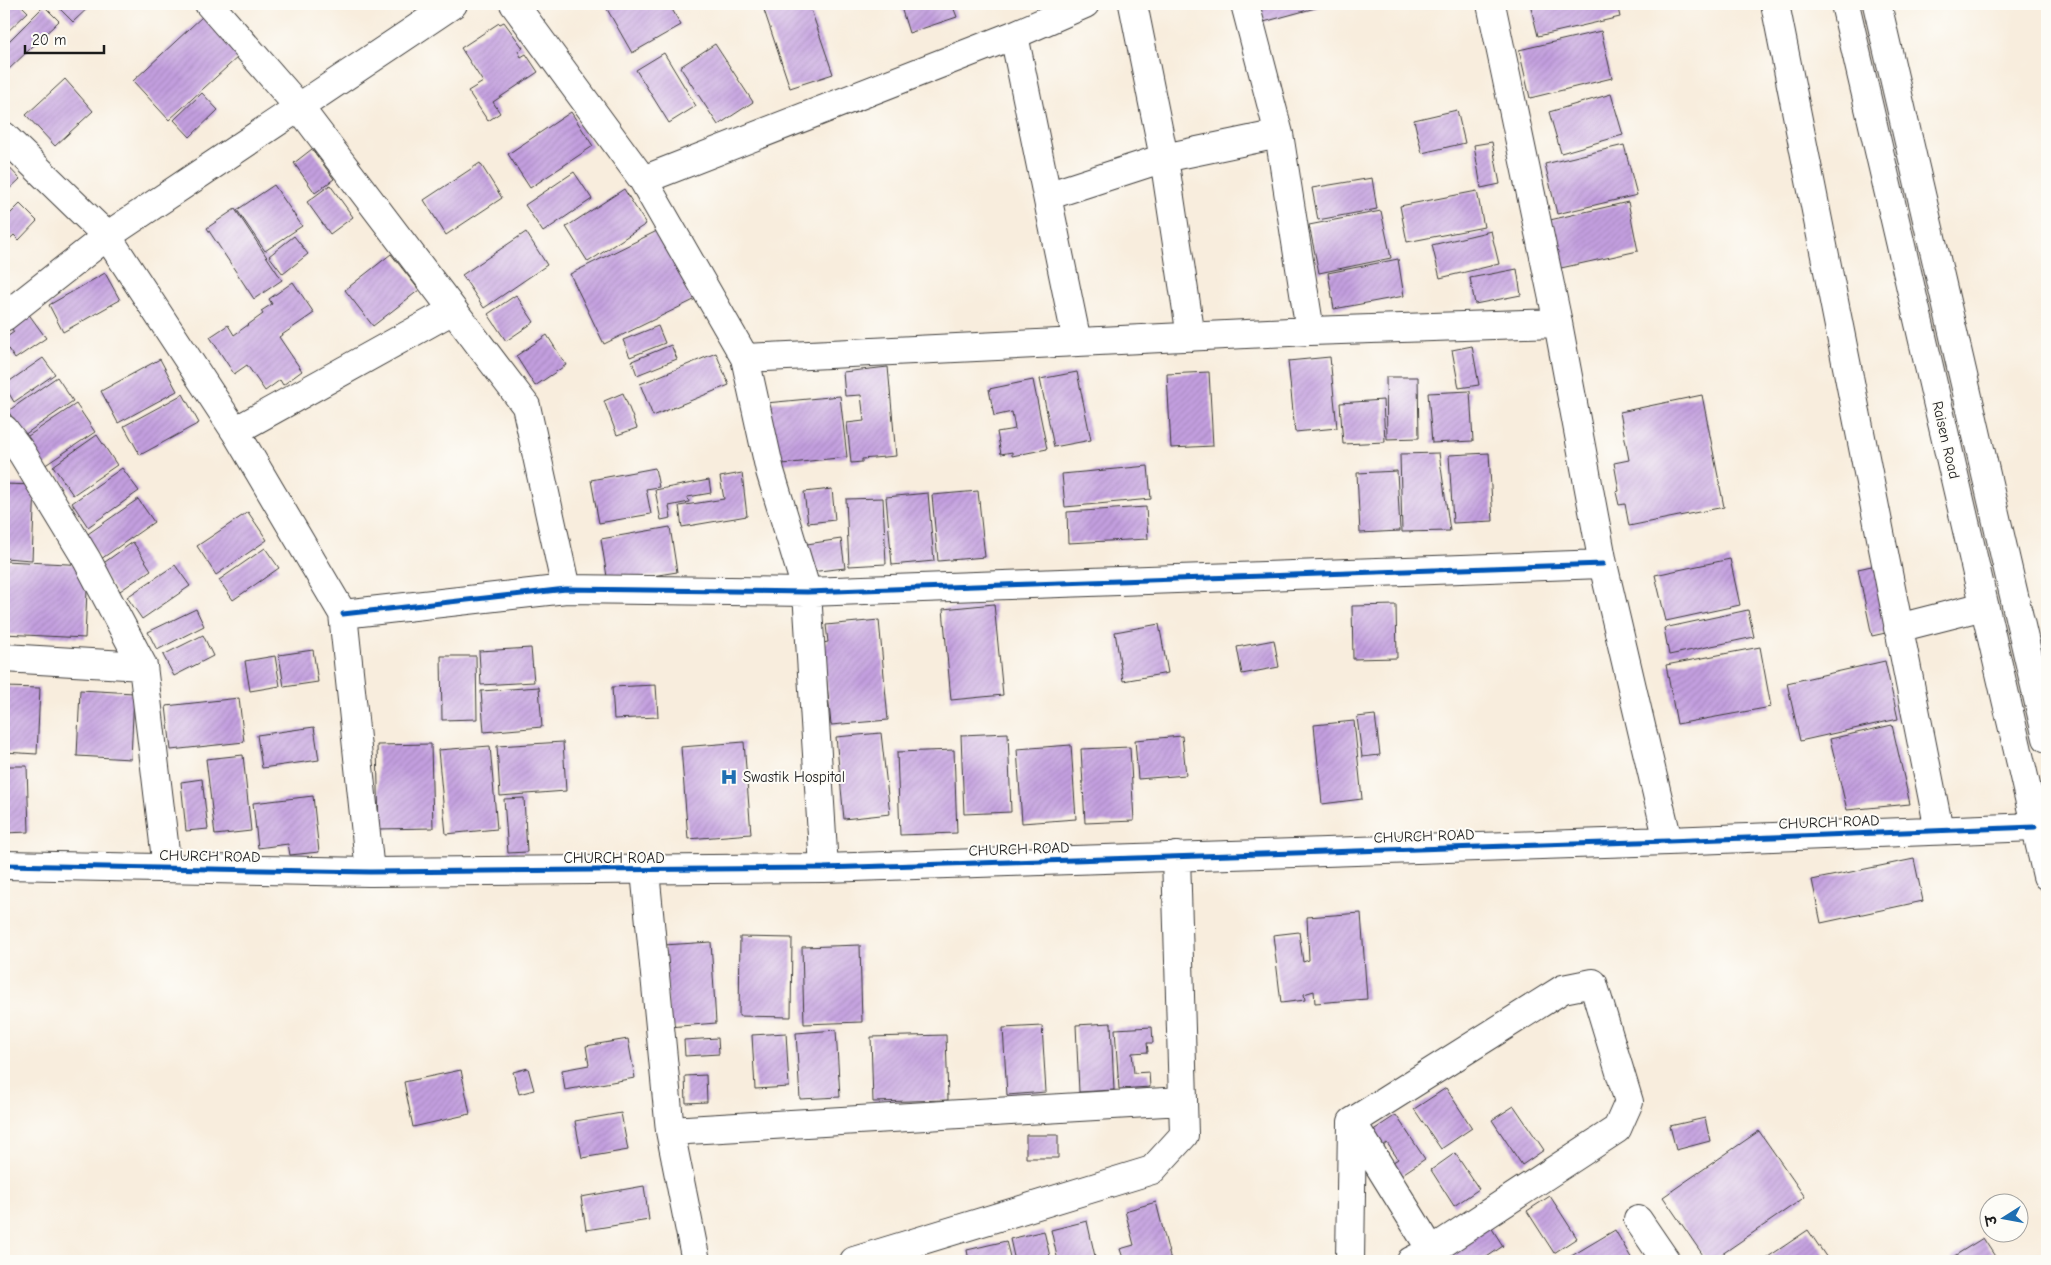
<svg xmlns="http://www.w3.org/2000/svg" width="2051" height="1265" font-family="'Comic Neue','Playpen Sans Deva',sans-serif">
  <style>
    .building { fill: url(#building-hatch) }
    .lines { fill: none; stroke-linecap: round; stroke-linejoin: round }
    .minor-casing { stroke: #3d3b39; stroke-width: 30 }
    .major-casing { stroke: #3d3b39; stroke-width: 30 }
    .minor { stroke: #fff; stroke-width: 28 }
    .major { stroke: #fff; stroke-width: 28 }
    .cycleway-casing { stroke: #fdfcf7; stroke-width: 8 }
    .cycleway { stroke: #0057b8; stroke-width: 5 }
    .labels { text-anchor: middle; dominant-baseline: central; stroke-width: 4; stroke-linejoin: round; paint-order: stroke }
    .street-label { font-size: 15px; fill: #1c1c1c; stroke: #fdfcf7 }
    .poi-label { font-size: 15px; fill: #1c1c1c; stroke: #fdfcf7; text-anchor: start }
  </style>
  <defs>
    <pattern id="building-hatch" width="6" height="6" patternUnits="userSpaceOnUse" patternTransform="scale(1.25)"><rect width="6" height="6" fill="#c39fdf"/><path d="M-1 1l2-2M0 6l6-6M5 7l2-2" fill="none" stroke="#a788bf"/></pattern>
  </defs>
  <rect width="100%" height="100%" fill="#fdfcf7"/>
  <filter id="ink" filterUnits="userSpaceOnUse"><feTurbulence type="fractalNoise" baseFrequency=".02" numOctaves="2"/><feDisplacementMap in="SourceGraphic" scale="10" xChannelSelector="R" yChannelSelector="G"/><feConvolveMatrix kernelMatrix="1 2 1 2 8 2 1 2 1" color-interpolation-filters="sRGB"/></filter>
  <filter id="wash" filterUnits="userSpaceOnUse"><feTurbulence type="fractalNoise" baseFrequency=".0096" numOctaves="4" result="noise"/><feDisplacementMap in="SourceGraphic" scale="20" xChannelSelector="R" yChannelSelector="G"/><feGaussianBlur stdDeviation="1.12" result="paint"/><feColorMatrix in="noise" values="0 0 0 0 0 0 0 0 0 0 0 0 0 0 0 0 0 1.4 0 .05"/><feComposite in="paint" operator="in"/></filter>
  <g filter="url(#wash)">
    <rect width="100%" height="100%" fill="#f8eddd"/>
    <g id="blocks">
      <path class="building" d="M5 4H20L28 12 4 35Z
        M63 4H92L73 22 59 8Z
        M617 4H669L681 25 632 53 607 9Z
        M785 4H809L833 74 790 88 764 10Z
        M900 4H952L957 17 909 33Z
        M1255 4H1330L1260 23Z
        M1550 4H1617L1620 17 1538 36 1531 8Z
        M44 6 59 21 5 73 4 46Z
        M203 16 239 56 169 120 133 81Z
        M504 22 523 48 518 51 521 57 526 54 538 72 493 102 500 113 488 121 468 91 483 82 461 48 499 23 500 24Z
        M1601 31 1612 78 1530 98 1519 50Z
        M715 44 753 102 718 125 680 67Z
        M664 53 696 106 669 123 636 70Z
        M65 79 93 111 55 146 26 115Z
        M202 93 218 110 190 137 174 120Z
        M1611 94 1623 135 1561 153 1549 112Z
        M1457 110 1465 143 1422 153 1414 120Z
        M571 112 593 146 530 188 508 154Z
        M1492 142 1500 184 1481 188 1474 145Z
        M1624 145 1637 195 1557 214 1545 164Z
        M312 149 334 179 315 193 294 163Z
        M4 162 20 179 4 194Z
        M480 163 502 198 446 235 424 200Z
        M574 172 592 199 543 232 525 205Z
        M1372 178 1377 209 1318 220 1312 188Z
        M274 185 302 226 265 251 237 210Z
        M330 185 353 217 330 234 307 202Z
        M624 189 646 224 588 262 566 227Z
        M1477 191 1484 227 1407 242 1400 206Z
        M1628 202 1638 251 1561 268 1550 220Z
        M20 204 37 221 19 240 14 235 4 244V220Z
        M235 209 282 280 254 299 207 228Z
        M1381 211 1391 258 1319 273 1309 225Z
        M665 227 700 297 604 344 570 274Z
        M1491 231 1499 264 1440 278 1432 245Z
        M526 232 547 265 484 308 462 275Z
        M294 236 308 254 283 274 269 256Z
        M391 254 419 290 373 326 345 290Z
        M1398 259 1404 296 1334 309 1328 273Z
        M1517 269 1521 295 1475 304 1470 278Z
        M105 273 120 300 63 332 49 305Z
        M293 282 314 313 279 337 302 371 283 385 280 380 265 391 247 365 234 374 210 337 228 325 234 335 263 314 261 311 272 304 269 299Z
        M516 295 534 322 506 341 488 314Z
        M25 309 46 338 15 359 4 343V339L14 332 7 322Z
        M658 326 665 343 630 357 623 340Z
        M547 335 566 365 535 386 516 356Z
        M671 345 677 359 637 375 632 361Z
        M1472 346 1479 385 1459 388 1452 350Z
        M716 353 729 385 653 416 640 384Z
        M1330 357 1337 428 1295 432 1288 361Z
        M43 358 55 374 14 402 4 385Z
        M160 359 177 391 118 423 101 391Z
        M888 367 896 456 862 459V462L851 463 847 423 864 421 861 395 845 396 843 372Z
        M1077 372 1091 440 1054 447 1040 379Z
        M1209 372 1213 446 1171 448 1167 374Z
        M57 377 73 401 24 435 8 411Z
        M1386 377H1418L1419 438 1387 439Z
        M1033 380 1047 449 1012 456V452L1001 454 997 432 1015 429 1012 412 994 416 989 389Z
        M1470 391 1473 441 1432 443 1428 393Z
        M623 393 637 428 617 435 604 401Z
        M183 394 199 423 140 455 124 426Z
        M1702 395 1724 507 1629 526 1625 504 1619 505 1616 492 1619 491 1614 463 1629 460 1620 412Z
        M840 396 847 457 773 465 766 403Z
        M1383 400 1385 442 1343 444 1340 403Z
        M76 404 95 432 44 466 25 438Z
        M97 435 117 465 73 495 53 466Z
        M1439 453 1450 531 1402 532 1400 454Z
        M1489 453 1493 521 1453 523 1449 455Z
        M1148 466 1151 499 1065 507 1062 474Z
        M122 468 139 491 88 527 72 503Z
        M655 468 659 487 646 489 651 514 599 523 591 480Z
        M1397 471 1400 531 1360 533 1357 473Z
        M742 473 747 516 682 527 679 506 724 499 720 477Z
        M709 480 711 493 688 497 689 502 669 506 671 518 661 520 655 490Z
        M4 484 35 485 32 560 4 558Z
        M832 489 835 520 808 523 804 492Z
        M978 491 985 557 938 561 932 495Z
        M928 493 934 561 892 565 886 497Z
        M883 498 886 564 849 566 846 499Z
        M138 499 154 522 101 559 85 536Z
        M1146 507 1148 539 1068 543 1067 512Z
        M248 512 267 540 216 575 197 546Z
        M670 527 677 572 608 583 601 539Z
        M841 539 845 568 810 572 807 544Z
        M133 542 151 570 117 593 98 567Z
        M265 548 279 568 233 600 219 580Z
        M1730 559 1740 605 1666 621 1655 575Z
        M5 561 88 565 85 638 4 634Z
        M175 565 190 586 142 619 127 597Z
        M1876 565 1890 632 1872 636 1858 569Z
        M994 604 1003 695 951 700 943 609Z
        M1396 605 1397 658 1353 659 1352 606Z
        M196 609 204 626 157 650 148 632Z
        M1748 610 1754 637 1669 655 1664 628Z
        M879 620 888 720 831 725 823 643 828 642 826 625Z
        M1159 624 1168 673 1123 681 1115 632Z
        M203 635 213 656 174 676 163 655Z
        M1274 640 1279 667 1242 674 1237 647Z
        M1760 647 1771 707 1677 724 1666 665Z
        M531 648 534 682 481 685 479 651Z
        M313 650 318 682 284 687 279 655Z
        M275 656 280 686 250 691 245 661Z
        M441 656H476L477 719 442 720Z
        M1885 661 1898 719 1800 741 1787 683Z
        M656 685 658 717 614 719 612 687Z
        M4 687 40 688 37 754 4 752Z
        M539 687 542 727 484 732 481 691Z
        M80 690 134 693 131 759 77 756Z
        M239 698 244 742 171 750 166 706Z
        M1375 715 1380 755 1362 757 1357 717Z
        M1354 721 1362 799 1322 804 1314 725Z
        M1892 725 1910 804 1847 810 1830 739Z
        M314 727 319 760 262 768 257 735Z
        M881 733 890 814 844 819 836 737Z
        M1008 733 1011 812 964 814 961 735Z
        M1182 736 1186 775 1138 779 1135 740Z
        M563 742 566 791 500 796 497 746Z
        M744 742 751 834 688 839 681 747Z
        M431 744 433 828 379 829 377 745Z
        M1071 745 1076 819 1022 823 1017 749Z
        M490 746 497 829 446 834 438 750Z
        M1130 747 1134 821 1085 823 1081 749Z
        M954 750 957 833 900 835 897 752Z
        M243 755 251 831 215 835 206 759Z
        M4 766H27L29 832 4 833Z
        M202 779 208 829 186 831 181 782Z
        M313 796 319 852 290 855 288 844 258 848 253 803Z
        M524 798 527 852 508 853 504 799Z
        M1914 859 1923 901 1821 923 1812 880Z
        M1361 913 1367 999 1315 1003 1314 991 1304 994 1305 1000 1281 1003 1273 935 1299 932 1303 962 1309 960 1307 917Z
        M740 937 792 938 791 1017 739 1016Z
        M711 942 716 1023 669 1027 664 945Z
        M860 945 862 1022 804 1024 802 947Z
        M1111 1023 1114 1090 1079 1092 1076 1025Z
        M1042 1026 1046 1092 1007 1095 1003 1028Z
        M1152 1027 1153 1043H1147L1148 1052 1132 1053 1134 1073 1149 1072 1150 1087 1119 1089 1115 1029Z
        M836 1030 840 1097 800 1099 796 1033Z
        M786 1033 789 1087 755 1089 752 1035Z
        M946 1035 948 1100 873 1102 871 1037Z
        M718 1038 719 1054 685 1056 684 1040Z
        M628 1039 635 1078 565 1090 562 1070 589 1065 586 1046Z
        M528 1068 534 1090 519 1094 513 1072Z
        M461 1070 470 1114 413 1127 404 1082Z
        M706 1075 707 1102 686 1103 685 1076Z
        M1446 1088 1472 1128 1441 1149 1414 1109Z
        M1514 1106 1544 1150 1522 1165 1492 1120Z
        M621 1113 628 1150 582 1158 575 1121Z
        M1396 1115 1425 1159 1398 1177 1390 1164 1398 1159 1387 1143 1379 1149 1369 1133Z
        M1705 1118 1710 1141 1676 1150 1670 1126Z
        M1759 1131 1805 1197 1712 1261H1707L1663 1197Z
        M1026 1135H1058V1158H1026Z
        M1455 1153 1479 1189 1454 1206 1431 1170Z
        M644 1186 649 1220 586 1230 581 1197Z
        M1550 1196 1577 1238 1554 1253 1527 1211Z
        M1156 1202 1171 1261H1124L1120 1249 1134 1245 1125 1211Z
        M1087 1221 1096 1261H1058L1051 1230Z
        M1489 1224 1503 1246 1481 1261H1448L1443 1254Z
        M1615 1230 1633 1261H1563Z
        M1808 1230 1829 1261H1762Z
        M1044 1231 1051 1261H1015L1010 1239Z
        M1983 1238 1998 1261H1953L1951 1258Z
        M1006 1241 1011 1261H969L967 1250Z"/>
    </g>
  </g>
  <g filter="url(#ink)">
    <use href="#blocks" fill-opacity="0" stroke="#3d3b39" stroke-width="1"/>
    <g class="lines">
      <g class="minor-casing">
        <path id="minor" d="M209 4 299 107 526 406 566 589
          M514 4 643 180 745 358 770 471 807 592 824 868
          M1133 4 1164 158 1191 337
          M1245 4 1279 134 1310 331
          M1491 4 1558 323 1603 564 1668 841
          M1775 4 1939 830
          M1014 35 1077 342
          M4 136 107 236 235 431 343 614 370 872
          M643 180 1014 35 1085 4
          M1047 196 1164 158 1279 134
          M4 317 107 236 453 4
          M745 358 1310 331 1558 323
          M4 429 22 453 87 560 143 666 167 868
          M235 431 453 310
          M343 614 566 589 807 592 1603 564
          M1898 628 1984 606
          M4 658 143 666
          M4 865 370 872 824 868 1668 841 2035 827
          M645 871 670 1131 696 1261
          M1352 1122 1563 989 1593 983 1629 1102 1617 1129 1431 1251 1411 1261
          M1352 1122 1438 1261
          M670 1131 1182 1101
          M1638 1220 1666 1261
          M854 1261 1152 1170 1184 1135 1176 856
          M1350 1261 1352 1122"/>
      </g>
      <g class="major-casing">
        <path id="major" d="M1845 4 2047 876
          M1877 4 2047 738"/>
      </g>
      <use href="#minor" class="minor"/>
      <use href="#major" class="major"/>
      <g class="cycleway-casing">
        <path id="cycleway" d="M343 614 566 589 807 592 1603 564
          M4 865 370 872 824 868 1668 841 2035 827"/>
      </g>
      <use href="#cycleway" class="cycleway"/>
    </g>
  </g>
  <defs>
    <g id="hospital-bare" transform="scale(1.35)"><path d="M-5-5h3v3.5h4V-5h3V5h-3V1.5h-4V5h-3Z" fill="#1f6fb2" stroke="#fdfcf7" stroke-width="2.5" paint-order="stroke"/></g>
  </defs>
  <g fill-rule="evenodd">
    <use href="#hospital-bare" x="729" y="777"/>
  </g>
  <g class="labels">
    <g class="street-label">
      <text transform="translate(1946 440) rotate(77)">Raisen Road</text>
      <text transform="translate(1829 822) rotate(-2)">CHURCH ROAD</text>
      <text transform="translate(1424 836) rotate(-2)">CHURCH ROAD</text>
      <text transform="translate(1019 849) rotate(-2)">CHURCH ROAD</text>
      <text transform="translate(210 856) rotate(1)">CHURCH ROAD</text>
      <text x="614" y="858">CHURCH ROAD</text>
    </g>
    <g class="poi-label">
      <text x="743" y="777">Swastik Hospital</text>
    </g>
  </g>
  <rect width="2051" height="1265" fill="none" stroke="#fdfcf7" stroke-width="20"/>
  <g transform="translate(2004 1218) rotate(259)"><circle r="24" fill="#fdfcf7" stroke="#a3a29f"/>
  <path d="M0-4L9 19L0 12L-9 19Z" fill="#1f6fb2"/>
  <text y="-8" font-size="14" font-weight="bold" text-anchor="middle" fill="#1c1c1c">उ</text>
  </g>
  <path d="M25 45v8h79v-8" fill="none" stroke="#1c1c1c" stroke-width="2.5"/>
  <text x="32" y="45" font-size="15" fill="#1c1c1c" stroke="#fdfcf7" stroke-width="4" paint-order="stroke">20 m</text>
</svg>
